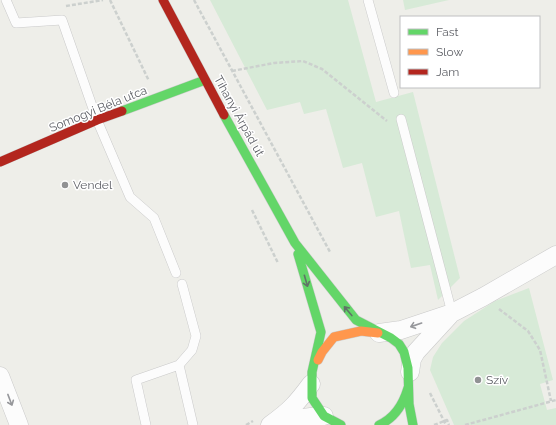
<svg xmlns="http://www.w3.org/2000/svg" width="556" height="425" font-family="Raleway,sans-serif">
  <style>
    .green { fill: #d7ead7 }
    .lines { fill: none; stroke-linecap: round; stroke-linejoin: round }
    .lane-casing { stroke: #cacaca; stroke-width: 10 }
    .street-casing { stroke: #cacaca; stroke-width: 19 }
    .fast-casing { stroke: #cbcbcb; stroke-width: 10 }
    .slow-casing { stroke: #cbcbcb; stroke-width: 10 }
    .jam-casing { stroke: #cbcbcb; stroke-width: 10 }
    .path { stroke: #ccd0ce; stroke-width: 2.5; stroke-dasharray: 4 2; stroke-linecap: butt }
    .lane { stroke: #fcfcfc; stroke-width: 9 }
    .street { stroke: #fcfcfc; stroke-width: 18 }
    .fast { stroke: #63d668; stroke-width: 9 }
    .slow { stroke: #ff974d; stroke-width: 9 }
    .jam { stroke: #b3261e; stroke-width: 9 }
    .oneway { stroke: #607367 }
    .oneway2 { stroke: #96979b }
    .poi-dot { fill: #919294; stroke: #fff; stroke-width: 1.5 }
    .labels { text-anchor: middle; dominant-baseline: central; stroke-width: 3; stroke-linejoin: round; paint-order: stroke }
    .street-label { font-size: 12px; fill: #5f6167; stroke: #fff }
    .poi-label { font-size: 12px; fill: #5f6167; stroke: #fff; text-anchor: start }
  </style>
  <rect width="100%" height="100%" fill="#eeeee9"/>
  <path class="green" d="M210 0H348L376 102 413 92 460 278 438 300 430 265 411 268 399 211 376 217 362 163 343 168 326 109 304 114 300 102 267 110Z
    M403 0H449L405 10Z
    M529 288 553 380 540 384 547 410 556 408V425H454L430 370 433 357 442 343 464 321 495 301Z"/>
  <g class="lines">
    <g class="lane-casing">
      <path id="lane" d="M6 0 16 23 62 20 97 120 130 197 154 218 176 273
        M368 0 394 93
        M401 119 452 313
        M182 284 196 336 192 350 179 365 193 425
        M146 425 136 380 179 365"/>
    </g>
    <g class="street-casing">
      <path id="street" d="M379 333 401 330 452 313 483 297 556 255
        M410 372 412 359 416 352 450 315
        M0 376 19 425
        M270 425C290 411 297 403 311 384
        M280 425C294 418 308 417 324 416"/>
    </g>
    <g class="fast-casing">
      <path id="fast" d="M122 111 205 80
        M224 115 295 243 356 320 391 338 399 344 404 352 408 368 409 404 413 425
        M298 254 321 332 312 372V398L324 416 341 425
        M379 425C395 418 403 405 408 388"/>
    </g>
    <g class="slow-casing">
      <path id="slow" d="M318 360 322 352 334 337 361 331 378 333"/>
    </g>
    <g class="jam-casing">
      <path id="jam" d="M163 0 224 115
        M0 162 97 120 122 111"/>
    </g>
    <path class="path" d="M110 0 149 81
      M194 0 330 252
      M66 6 103 0
      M232 71 274 63 303 61 322 69 387 121
      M252 210 278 263
      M499 309 528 331 540 350 551 401
      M430 393 446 425
      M246 425 253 421
      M434 425 447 420 449 425
      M465 425 556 400"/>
    <use href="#lane" class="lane"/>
    <use href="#street" class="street"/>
    <use href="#fast" class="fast"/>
    <use href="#slow" class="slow"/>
    <use href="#jam" class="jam"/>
  </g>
  <defs><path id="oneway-shaft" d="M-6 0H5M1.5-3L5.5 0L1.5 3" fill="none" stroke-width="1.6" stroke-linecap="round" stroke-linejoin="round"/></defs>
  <g class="oneway">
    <use href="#oneway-shaft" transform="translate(306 281) rotate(74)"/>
    <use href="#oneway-shaft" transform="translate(348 311) rotate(-130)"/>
  </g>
  <g class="oneway2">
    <use href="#oneway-shaft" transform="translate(416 325) rotate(161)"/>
    <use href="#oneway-shaft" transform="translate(10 400) rotate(69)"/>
  </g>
  <g class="poi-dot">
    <circle cx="65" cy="185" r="4"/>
    <circle cx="478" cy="380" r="4"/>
  </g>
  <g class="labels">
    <g class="street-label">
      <text transform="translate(98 109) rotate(-22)">Somogyi Béla utca</text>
      <text transform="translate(239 116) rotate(61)">Tihanyi Árpád út</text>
    </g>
    <g class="poi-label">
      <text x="73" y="185">Vendel</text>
      <text x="486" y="380">Szív</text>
    </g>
  </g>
  <rect x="400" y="16" width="140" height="72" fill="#ffffff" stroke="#bfc0c2"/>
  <rect x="408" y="29" width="20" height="6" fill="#63d668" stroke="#bfc0c2"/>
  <text x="436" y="36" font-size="12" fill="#5f6167">Fast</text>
  <rect x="408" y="49" width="20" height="6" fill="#ff974d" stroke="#bfc0c2"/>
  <text x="436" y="56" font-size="12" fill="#5f6167">Slow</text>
  <rect x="408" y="69" width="20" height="6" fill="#b3261e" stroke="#bfc0c2"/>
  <text x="436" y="76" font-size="12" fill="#5f6167">Jam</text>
</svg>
